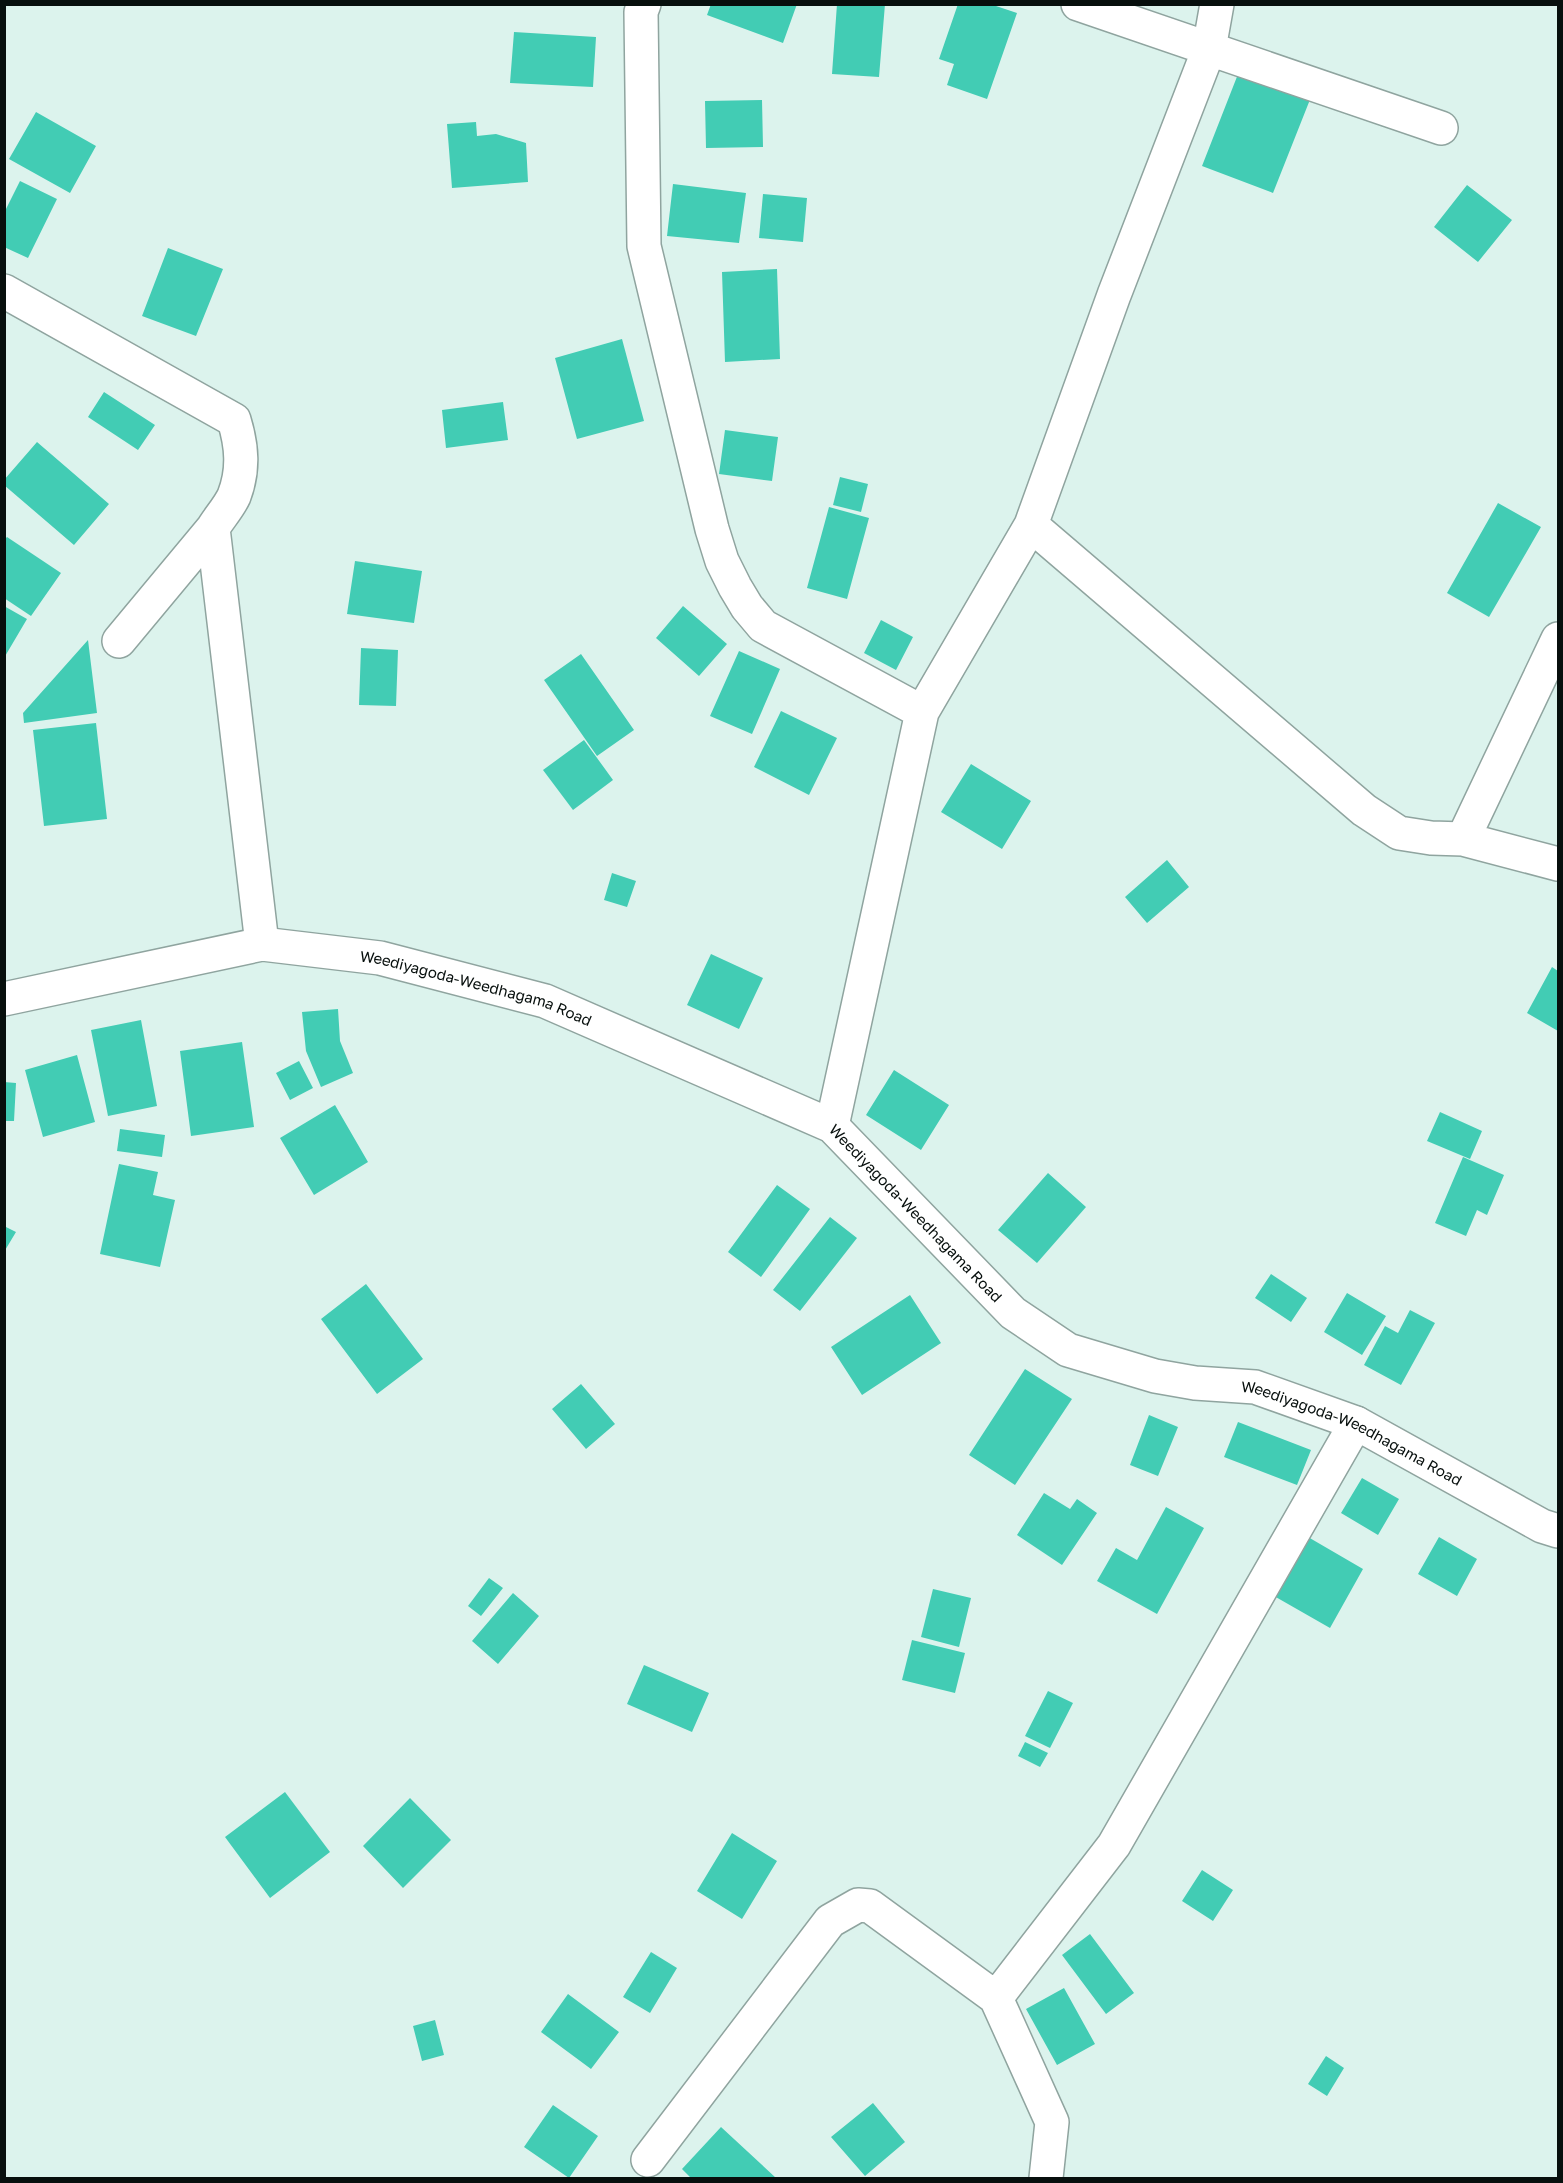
<svg xmlns="http://www.w3.org/2000/svg" width="1563" height="2183" font-family="'Golos Text',sans-serif">
  <style>
    .building { fill: #42ccb4 }
    .lines { fill: none; stroke-linecap: round; stroke-linejoin: round }
    .minor-casing { stroke: #8fa49f; stroke-width: 36 }
    .tertiary-casing { stroke: #8fa49f; stroke-width: 36 }
    .minor { stroke: #fff; stroke-width: 33 }
    .tertiary { stroke: #fff; stroke-width: 33 }
    .labels { text-anchor: middle; dominant-baseline: central; stroke-width: 6; stroke-linejoin: round; paint-order: stroke }
    .street-label { font-size: 15px; fill: #070f0d; stroke: #f0fefb }
  </style>
  <rect width="100%" height="100%" fill="#dcf3ed"/>
  <path class="building" d="M711 4H797L783 43 707 15Z
    M837 4H885L879 77 832 74Z
    M958 4H990L1017 13 987 99 947 85 954 64 939 59Z
    M514 32 596 37 593 87 510 83Z
    M1240 69 1311 97 1273 193 1202 166Z
    M762 100 763 147 706 148 705 101Z
    M36 112 96 146 70 193 9 159Z
    M476 122 477 136 496 134 526 143 528 182 452 188 447 124Z
    M20 181 57 199 28 258 4 247V213Z
    M673 184 746 193 739 243 667 236Z
    M1467 185 1512 220 1478 262 1434 227Z
    M763 194 807 198 803 242 759 238Z
    M168 248 223 269 196 336 142 316Z
    M777 269 780 359 725 362 722 272Z
    M622 339 644 421 577 439 555 358Z
    M104 392 155 425 138 450 88 417Z
    M503 402 508 440 446 448 442 410Z
    M725 430 778 437 772 481 719 474Z
    M37 442 109 504 74 545 4 485V480Z
    M840 477 868 484 861 512 833 505Z
    M1498 503 1541 527 1489 617 1447 593Z
    M829 507 869 518 847 599 807 588Z
    M7 537 61 573 31 616 4 598V540Z
    M355 561 422 571 414 623 347 614Z
    M4 606 27 619 4 658Z
    M683 606 727 644 699 676 656 638Z
    M881 620 913 637 896 670 864 653Z
    M88 640 97 713 24 723 23 713Z
    M361 648 398 650 396 706 359 705Z
    M739 651 780 669 752 734 710 716Z
    M581 654 634 730 597 756 544 680Z
    M781 711 837 738 809 795 754 767Z
    M96 723 107 819 44 826 33 730Z
    M584 740 613 780 573 810 543 770Z
    M971 764 1031 801 1002 849 941 812Z
    M1167 860 1189 887 1147 923 1125 897Z
    M612 873 636 881 627 907 604 900Z
    M711 954 763 978 739 1029 687 1005Z
    M1552 967 1558 971V1031L1527 1013Z
    M338 1009 340 1041 353 1073 321 1087 306 1051 302 1012Z
    M141 1020 157 1106 108 1116 91 1030Z
    M242 1042 254 1127 191 1136 180 1051Z
    M77 1055 95 1122 43 1137 25 1070Z
    M299 1061 313 1088 290 1100 276 1073Z
    M894 1070 949 1105 921 1150 866 1115Z
    M4 1082 16 1083 14 1121H4Z
    M335 1105 368 1162 314 1195 280 1138Z
    M1440 1112 1482 1131 1470 1159 1427 1141Z
    M120 1129 165 1135 162 1157 117 1151Z
    M1463 1157 1504 1175 1487 1215 1477 1210 1466 1236 1435 1223Z
    M119 1164 158 1172 153 1195 175 1200 160 1267 100 1254Z
    M1048 1173 1086 1207 1037 1263 998 1230Z
    M777 1185 810 1209 761 1277 728 1252Z
    M830 1217 857 1238 800 1311 773 1290Z
    M4 1226 16 1232 4 1252Z
    M1271 1274 1307 1298 1291 1322 1255 1298Z
    M366 1284 423 1359 377 1394 321 1319Z
    M1347 1293 1386 1316 1362 1355 1324 1332Z
    M910 1295 941 1343 862 1395 831 1347Z
    M1410 1310 1435 1323 1401 1385 1364 1365 1385 1326 1398 1333Z
    M1025 1369 1072 1399 1015 1485 969 1455Z
    M581 1384 615 1424 586 1449 552 1409Z
    M1149 1415 1178 1427 1158 1476 1130 1465Z
    M1238 1422 1311 1450 1297 1485 1224 1457Z
    M1362 1478 1399 1499 1378 1535 1341 1513Z
    M1044 1493 1070 1509 1077 1499 1097 1513 1062 1565 1017 1535Z
    M1166 1507 1204 1528 1157 1614 1097 1581 1116 1548 1137 1560Z
    M1308 1537 1363 1569 1330 1628 1274 1596Z
    M1439 1537 1477 1559 1457 1596 1418 1574Z
    M489 1578 503 1588 481 1616 468 1606Z
    M933 1589 971 1598 959 1647 921 1637Z
    M513 1593 539 1616 498 1664 472 1641Z
    M912 1640 965 1653 955 1693 902 1680Z
    M644 1665 709 1693 692 1732 627 1704Z
    M1048 1691 1073 1703 1050 1748 1025 1736Z
    M1025 1742 1048 1753 1040 1767 1018 1756Z
    M285 1792 330 1852 270 1898 225 1837Z
    M410 1798 451 1840 403 1888 363 1846Z
    M732 1833 777 1861 742 1919 697 1891Z
    M1202 1870 1233 1890 1213 1921 1182 1901Z
    M1090 1934 1134 1993 1106 2014 1062 1955Z
    M651 1952 677 1968 650 2013 623 1997Z
    M1064 1988 1095 2044 1057 2065 1026 2009Z
    M568 1994 619 2032 591 2069 541 2032Z
    M435 2020 444 2055 422 2061 413 2026Z
    M1326 2056 1344 2068 1327 2096 1308 2084Z
    M873 2103 905 2142 865 2176 831 2137Z
    M553 2105 598 2136 569 2178 524 2147Z
    M721 2127 776 2178H691L682 2169Z"/>
  <g class="lines">
    <g class="minor-casing">
      <path id="minor" d="M644 4 641 12 644 246 712 529 722 561 735 587 747 607 763 626 922 712 832 1126
        M1078 4 1441 128
        M4 291 234 420C242 446 244 470 234 496 229 507 219 518 213 528L262 944
        M1031 525 1364 810 1399 833 1431 838 1463 839 1558 864
        M119 641 213 528
        M922 712 1031 525 1114 295 1209 49 1217 4
        M1463 839 1558 639
        M996 1998 1114 1845 1356 1423
        M648 2160 830 1921 858 1905 870 1906 996 1998 1052 2122 1046 2178"/>
    </g>
    <g class="tertiary-casing">
      <g id="tertiary">
        <path id="s1" d="M4 999 262 944 380 958 545 1001 832 1126 1013 1313 1068 1350 1155 1376 1195 1383 1255 1387 1356 1423 1542 1526 1558 1531"/>
      </g>
    </g>
    <use href="#minor" class="minor"/>
    <use href="#tertiary" class="tertiary"/>
  </g>
  <g class="labels">
    <g class="street-label">
      <text stroke="none"><textPath href="#s1" startOffset="483">Weediyagoda-Weedhagama Road</textPath></text>
      <text stroke="none"><textPath href="#s1" startOffset="987">Weediyagoda-Weedhagama Road</textPath></text>
      <text stroke="none"><textPath href="#s1" startOffset="1491">Weediyagoda-Weedhagama Road</textPath></text>
    </g>
  </g>
  <rect width="1563" height="2183" fill="none" stroke="#070f0d" stroke-width="12"/>
</svg>
